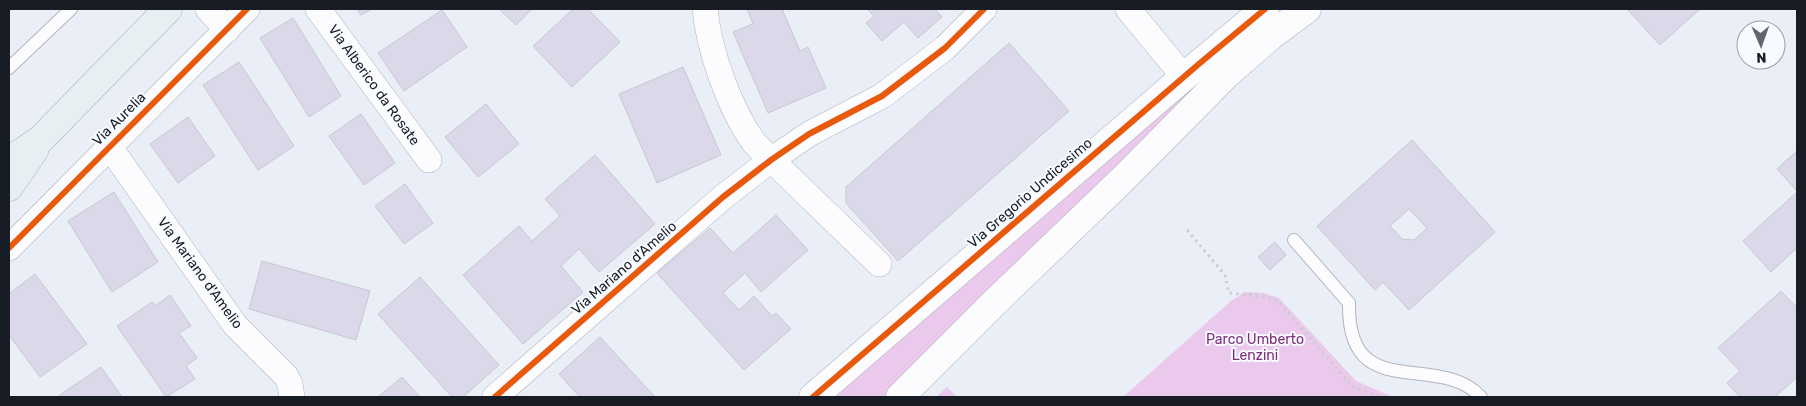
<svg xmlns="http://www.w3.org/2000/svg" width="1806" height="406" font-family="Rubik,sans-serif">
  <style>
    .green { fill: #eac9ec }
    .building { fill: #dad8e9; stroke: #c7c8d0; fill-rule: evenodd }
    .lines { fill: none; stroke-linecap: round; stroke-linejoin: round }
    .service-casing { stroke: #b0b5bd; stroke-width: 14 }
    .minor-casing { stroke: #b0b5bd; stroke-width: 26 }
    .tertiary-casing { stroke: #b0b5bd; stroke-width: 29 }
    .primary-casing { stroke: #a7b5be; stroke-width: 29 }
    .path { stroke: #cbcdd0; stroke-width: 3; stroke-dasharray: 2.5 4; stroke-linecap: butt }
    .service { stroke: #fcfcfe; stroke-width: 12 }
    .minor { stroke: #fcfcfe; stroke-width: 25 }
    .tertiary { stroke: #fcfcfe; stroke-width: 28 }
    .primary { stroke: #e7eff3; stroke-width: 28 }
    .cycleway-casing { stroke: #f7faff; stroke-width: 9 }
    .cycleway { stroke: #e8590c; stroke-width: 6 }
    .labels { text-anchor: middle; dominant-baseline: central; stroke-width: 4; stroke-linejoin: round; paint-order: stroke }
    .street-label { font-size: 14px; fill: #171c25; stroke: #f7faff }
    .park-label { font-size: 14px; fill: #802f7b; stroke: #f7faff }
  </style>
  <rect width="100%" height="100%" fill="#eaeef6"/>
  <path class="green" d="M1216 66 1218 68 885 397H833Z
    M1246 292 1263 293 1279 298 1356 381 1391 396 1415 397H1123L1232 300Z
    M947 387 957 397H936Z"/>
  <path class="building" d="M357 9H372L361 15Z
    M499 9H532L516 25Z
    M573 9H588L620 42 572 87 533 46Z
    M747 9H782L800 51 808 47 826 88 768 113 733 32 753 24Z
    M867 9H935L942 17 918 38 904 22 882 41 866 23 874 16Z
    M1627 9H1700L1660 45Z
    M442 10 467 47 404 91 378 53Z
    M293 18 341 96 309 117 260 38Z
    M1009 43 1069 111 898 261 846 203V187Z
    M239 62 294 146 258 170 203 85Z
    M683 67 721 155 657 183 619 94Z
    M486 104 519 144 478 177 445 137Z
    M361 114 395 163 364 185 329 136Z
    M188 117 215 156 178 183 150 144Z
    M1412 140 1495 232 1409 310 1383 282 1375 290 1317 226ZM1409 209 1427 228 1414 240 1402 239 1390 226Z
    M1797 151V191L1777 169Z
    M595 155 655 224 599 272 579 249 561 266 583 292 523 344 463 275 519 226 532 241 560 216 545 199Z
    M405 184 433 223 404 244 375 206Z
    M114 192 158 262 112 292 68 221Z
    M1797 192V248L1771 272 1743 241Z
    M776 215 808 250 761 292 745 273 723 293 739 310 754 296 772 316 776 313 791 329 744 370 657 273 710 228 733 253Z
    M1275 242 1286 255 1270 270 1258 257Z
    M262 261 370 291 356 340 249 309Z
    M35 274 87 344 40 377 9 335V294Z
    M420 277 499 365 463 397H452L378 314Z
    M1781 291 1795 306 1797 303V377L1775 397H1740L1727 383 1740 371 1718 348Z
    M170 295 191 326 179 333 197 358 186 366 195 379 166 397 117 326 152 302 155 306Z
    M600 337 655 397H580L559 374Z
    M101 367 122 397H57Z
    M402 377 420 397H378Z"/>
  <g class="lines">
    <g class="service-casing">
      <path id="service" d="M9 68 71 9
        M1294 240 1349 303C1347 406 1437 350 1481 397"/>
    </g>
    <g class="minor-casing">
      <path id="minor" d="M208 9 227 30
        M318 9 429 160
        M705 9C709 51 730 110 755 144L879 264
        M1128 9 1184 77
        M109 146 235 325 286 376 290 384 292 397
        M9 248 247 9
        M495 397 723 197 771 160 809 134 882 96 945 48 984 9"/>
    </g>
    <g class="tertiary-casing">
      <path id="tertiary" d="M813 397 1200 63 1265 9
        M900 397 993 304 1125 177 1227 74 1273 34 1307 9"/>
    </g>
    <g class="primary-casing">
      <path id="primary" d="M9 161 41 139 168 9
        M9 187 35 149"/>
    </g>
    <path class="path" d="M1187 230 1225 275 1229 293 1262 296 1278 301 1353 387 1380 397"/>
    <use href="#service" class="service"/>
    <use href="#minor" class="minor"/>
    <use href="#tertiary" class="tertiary"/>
    <use href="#primary" class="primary"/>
    <g class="cycleway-casing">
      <path id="cycleway" d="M9 248 247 9
        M495 397 723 197 771 160 809 134 882 96 945 48 984 9
        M813 397 1200 63 1265 9"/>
    </g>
    <use href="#cycleway" class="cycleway"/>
  </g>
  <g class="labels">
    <g class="street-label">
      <text transform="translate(374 85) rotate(54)">Via Alberico da Rosate</text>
      <text transform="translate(119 119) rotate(-45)">Via Aurelia</text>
      <text transform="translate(1030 193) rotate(-41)">Via Gregorio Undicesimo</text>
      <text transform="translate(624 268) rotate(-41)">Via Mariano d'Amelio</text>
      <text transform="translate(200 273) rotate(54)">Via Mariano d'Amelio</text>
    </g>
    <g class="park-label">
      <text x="1255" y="339">Parco Umberto<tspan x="1255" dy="16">Lenzini</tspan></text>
    </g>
  </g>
  <rect width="1806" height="406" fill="none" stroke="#171c25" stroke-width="20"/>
  <g transform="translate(1761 45) rotate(178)"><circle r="24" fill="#f7faff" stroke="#9da1a8"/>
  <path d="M0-4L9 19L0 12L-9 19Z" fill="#61666e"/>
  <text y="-8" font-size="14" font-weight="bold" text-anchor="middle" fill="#171c25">N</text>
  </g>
</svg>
